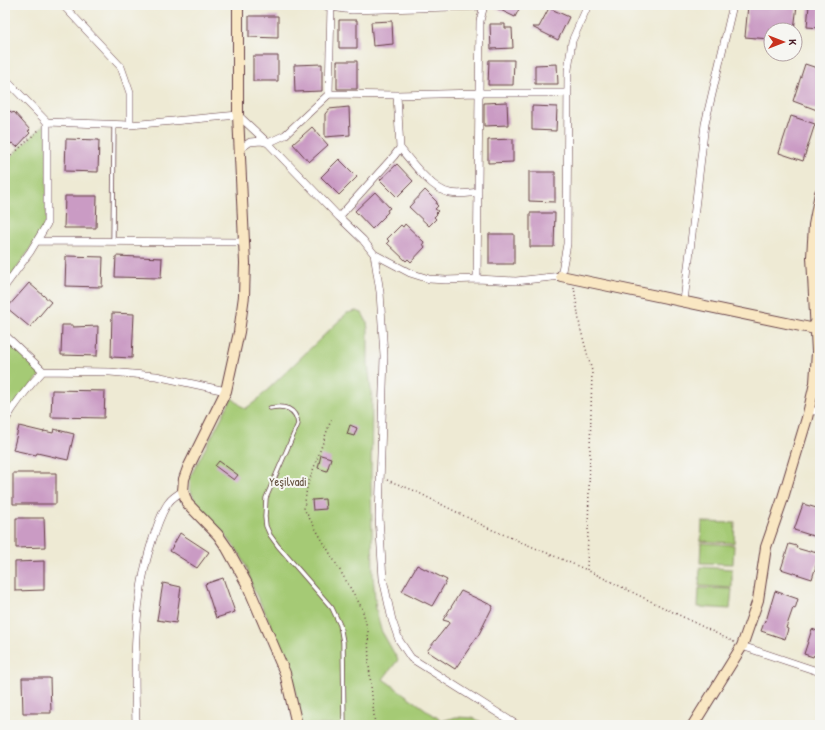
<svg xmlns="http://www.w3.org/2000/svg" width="825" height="730" font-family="'Patrick Hand',sans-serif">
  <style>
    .green { fill: #a5ca74; stroke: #787450 }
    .building { fill: #ca9bc4 }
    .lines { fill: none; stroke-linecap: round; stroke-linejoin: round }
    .lane-casing { stroke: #633d44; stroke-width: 5 }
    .street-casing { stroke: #633d44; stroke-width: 8 }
    .secondary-casing { stroke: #633d44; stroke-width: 12 }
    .path { stroke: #633d44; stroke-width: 1.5; stroke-dasharray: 1 3; stroke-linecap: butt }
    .lane { stroke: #fff; stroke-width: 3.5 }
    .street { stroke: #fff; stroke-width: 7 }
    .secondary { stroke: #f9e7c3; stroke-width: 10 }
    .labels { text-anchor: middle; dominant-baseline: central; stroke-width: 4; stroke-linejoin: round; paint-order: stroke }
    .park-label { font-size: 12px; fill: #655241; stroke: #f6f6f2 }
  </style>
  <rect width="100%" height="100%" fill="#f6f6f2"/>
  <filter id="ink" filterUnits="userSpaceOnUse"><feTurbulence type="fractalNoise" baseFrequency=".025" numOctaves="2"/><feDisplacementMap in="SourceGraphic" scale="8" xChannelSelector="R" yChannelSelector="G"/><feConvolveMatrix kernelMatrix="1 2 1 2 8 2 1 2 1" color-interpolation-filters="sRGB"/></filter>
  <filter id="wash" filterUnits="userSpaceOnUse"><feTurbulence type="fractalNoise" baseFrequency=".012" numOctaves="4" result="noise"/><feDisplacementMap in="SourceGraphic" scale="16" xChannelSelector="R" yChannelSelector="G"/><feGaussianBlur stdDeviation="0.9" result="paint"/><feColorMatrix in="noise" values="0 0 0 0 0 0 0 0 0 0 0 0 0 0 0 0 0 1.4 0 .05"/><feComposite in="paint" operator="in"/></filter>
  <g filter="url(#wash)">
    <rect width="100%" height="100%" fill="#eeead4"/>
    <path class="green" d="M47 122V224L5 286V153L10 157Z
      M356 311 362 313 367 322 368 330V363L372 400 371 480 373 575 376 609 381 630 398 660 383 679 442 721 456 717 474 718 486 725H301L293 677 265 612 253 589 247 568 240 554 223 532 197 505 190 489V477L232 398 245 409 256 401 347 313Z
      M5 335 43 371 5 421Z
      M702 522 735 523 734 543 701 541Z
      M701 543 734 545 733 564 700 563Z
      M700 567 732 569V588L699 586Z
      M699 588 732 589 730 609 698 607Z"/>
    <g id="blocks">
      <path class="building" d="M490 5H521L515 17Z
        M748 5H797L794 30H769V39L745 37Z
        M809 5H820V28L807 27Z
        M549 8 569 17 558 40 532 27H539Z
        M249 16H278V38L249 37Z
        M339 20H357V48H339Z
        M392 21 393 44 373 46 371 22Z
        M490 24H505V28H512L513 48 491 49Z
        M253 56H278V81H253Z
        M489 60H514L513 85H488Z
        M337 61H357V89H337Z
        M322 64V91L295 92 294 65Z
        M557 64 558 84H535V65Z
        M805 64 820 69V101L817 110 793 101Z
        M507 102 508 125 484 126V103Z
        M532 106 557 107 556 131 532 130Z
        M349 107 350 135 325 137V114L329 109Z
        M8 110 13 113 14 112 30 130 28 131 30 133 17 147 12 143 11 144 5 136V113Z
        M791 116 815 124 803 161 779 153Z
        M312 127 328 145 309 162 293 144Z
        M66 139 99 140 98 172 65 171Z
        M513 139V162L488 163V140Z
        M339 159 357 177 339 195 321 177Z
        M397 164 413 181 397 197 380 180Z
        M529 172H555V202L529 201Z
        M425 190 437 202 436 204 438 206 435 209 438 211 436 213 437 214 434 217 436 219 429 226 409 207Z
        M375 192 390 208 387 210 388 212 384 216H385L372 229 355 211Z
        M65 196H97L96 228H64Z
        M530 213H555L554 247H530Z
        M405 224 424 242 423 244 425 247 411 262 408 259 406 261 387 243 389 241 387 239 401 225 403 227Z
        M489 234H514V264H489Z
        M66 256 103 257 102 287 65 286Z
        M116 256 162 258 161 278 115 277Z
        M29 283 51 302 30 327 7 308Z
        M112 313 134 314 132 358 111 357Z
        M62 325H73V327L98 326 97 356 61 355Z
        M52 390 105 391 104 418 51 417Z
        M350 425 357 428 354 436 347 434Z
        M19 426 44 432V431L53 433 54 429 74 434 68 460 37 453 36 455 13 450Z
        M321 455 331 458 327 471 318 468Z
        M219 461 238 475 234 480 215 466Z
        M13 473H56V504H13Z
        M325 499 326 509 313 510 312 500Z
        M803 504 820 509V538L794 530Z
        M16 518H44L45 547 16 548Z
        M180 533 209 552 197 568 170 551Z
        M789 544 797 546 796 548 810 552V550L820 553 812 579 781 569Z
        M44 561V590L15 591V562Z
        M417 565 447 580 432 606 402 591Z
        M223 578 235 612 216 618 205 584Z
        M163 583 181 587 176 623 157 620Z
        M461 591 493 606 479 634 455 669 427 651 450 622 443 620Z
        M775 591 798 599 795 609 793 608 786 628 788 629 785 639 761 631 765 620 766 621Z
        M812 629 820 632V657L814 655 813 657 804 654Z
        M22 678H50L51 713H23Z"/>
    </g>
  </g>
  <g filter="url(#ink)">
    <use href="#blocks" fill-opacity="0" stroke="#633d44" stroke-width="1"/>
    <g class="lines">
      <g class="lane-casing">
        <path id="lane" d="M113 241 114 125
          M270 408C284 405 296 408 298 424L266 498 265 517 266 526 270 535 278 546 332 608 340 625 343 642 344 725"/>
      </g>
      <g class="street-casing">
        <path id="street" d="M63 5 121 67 130 93V125
          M318 5 352 10 484 6
          M484 5 480 21 479 93H568
          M5 79 47 122 130 125 238 115 268 143 339 217 363 240 374 254 410 273 429 279 446 280 477 279 516 281 561 276 567 244 568 70 572 41 588 5
          M329 94 397 95 479 93 477 279
          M400 148C411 161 432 190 450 193 460 195 469 193 478 192
          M240 149 250 142 261 141 268 143 285 135 329 94 331 5
          M339 217 394 156 400 148 397 95
          M37 241 244 242
          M374 254 380 292 384 356 379 517 383 579 392 620 399 640 411 658 517 725
          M5 286 30 252 47 224V122
          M684 301 705 124 733 5
          M5 335 43 371 110 372 156 376 226 391
          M809 410 820 412
          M5 421C16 402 28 387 43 371
          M742 646 820 672
          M136 725C134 663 133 598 153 538 157 527 161 512 169 502 172 498 178 494 183 491"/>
      </g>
      <g class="secondary-casing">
        <path id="secondary" d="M238 5V115L245 263 244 296 239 332 226 391 188 468 184 479 183 491 187 503 218 535 227 548 247 584 285 673 297 725
          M561 276 820 330
          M693 725 742 646 758 600 766 547 782 501 807 418 815 383 817 352 812 257 814 225 820 193"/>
      </g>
      <path class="path" d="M5 153 10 157 40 129
        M574 287 580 327 592 371 587 570 734 642
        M331 420 307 487 304 509 362 608 368 631 369 666 375 725
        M387 480 413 490 488 528 587 570"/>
      <use href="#lane" class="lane"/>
      <use href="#street" class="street"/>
      <use href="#secondary" class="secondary"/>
    </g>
  </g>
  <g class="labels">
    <g class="park-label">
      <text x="288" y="481">Yeşilvadi</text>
    </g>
  </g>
  <rect width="825" height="730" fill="none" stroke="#f6f6f2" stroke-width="20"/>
  <g transform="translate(783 42) rotate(90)"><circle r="19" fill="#f6f6f2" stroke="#b1a0a2"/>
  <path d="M0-3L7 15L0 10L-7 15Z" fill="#c8321e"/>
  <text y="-6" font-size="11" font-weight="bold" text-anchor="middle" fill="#4a1f2b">K</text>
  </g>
</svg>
